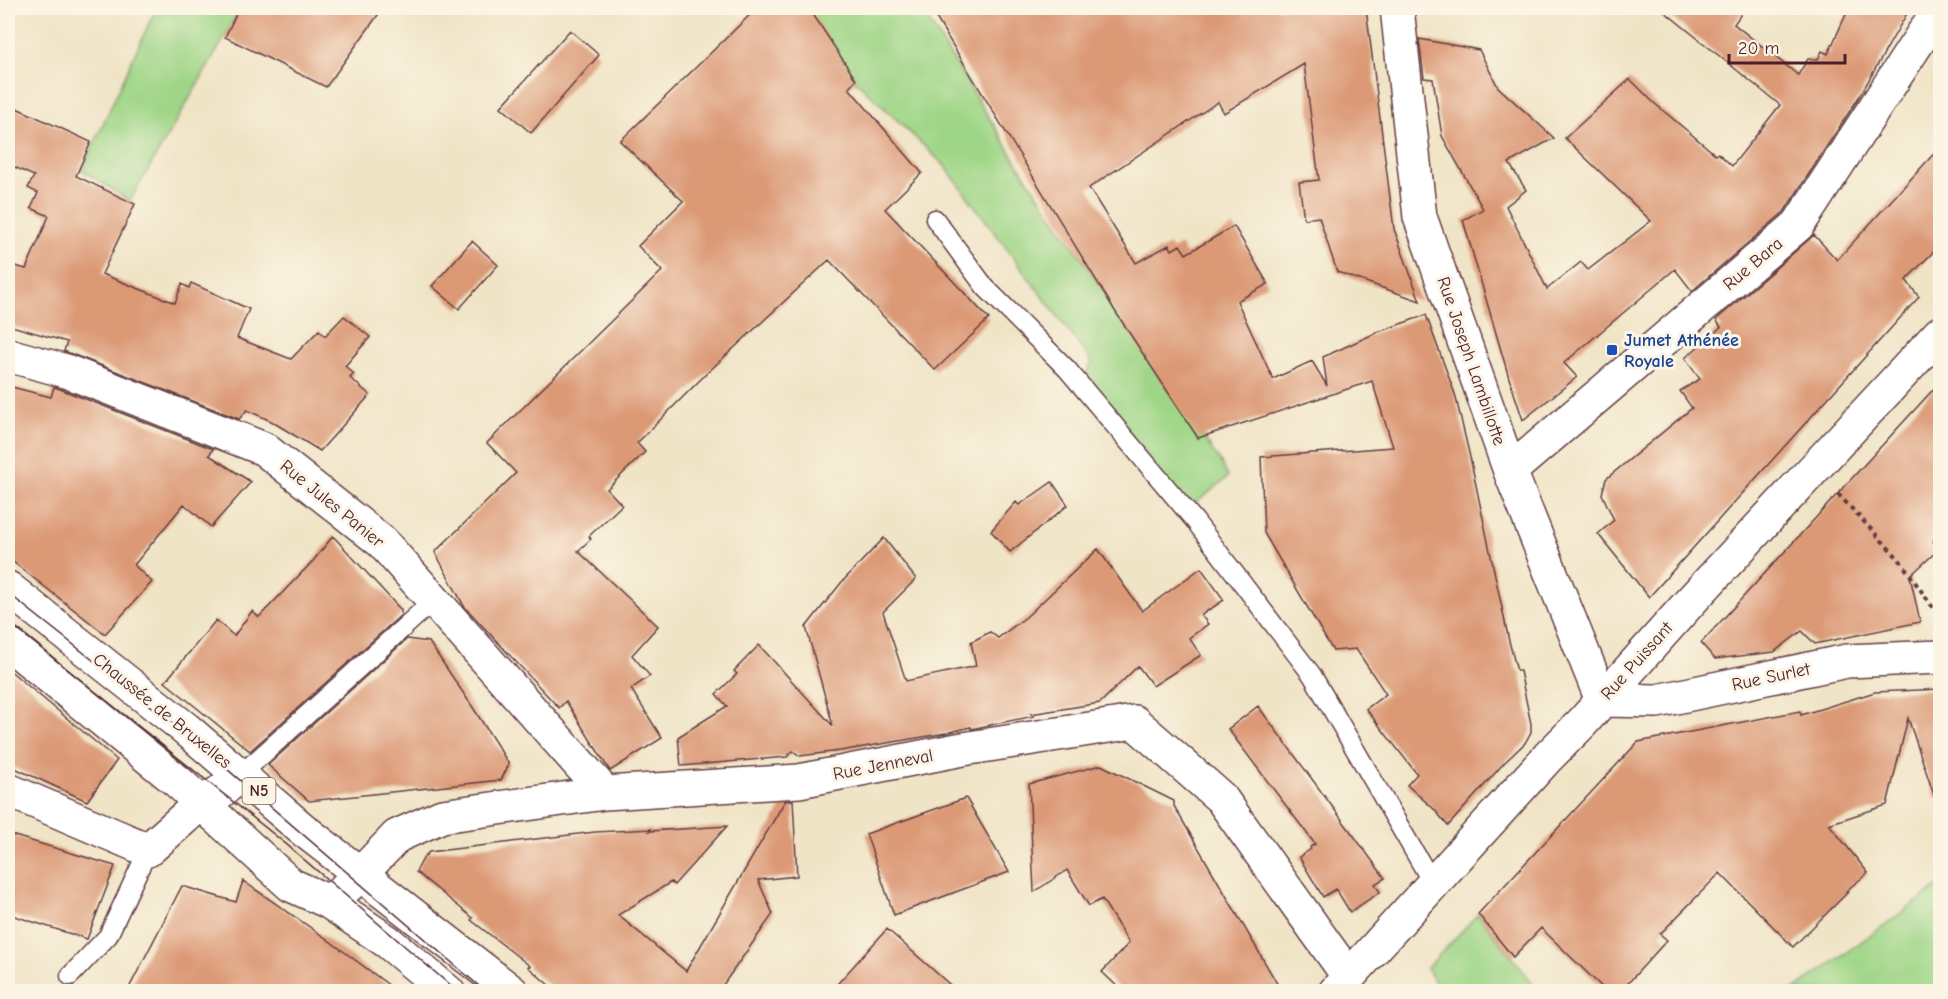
<svg xmlns="http://www.w3.org/2000/svg" width="1948" height="999" font-family="'Comic Neue',sans-serif">
  <style>
    .green { fill: #9ed586; stroke: #747a58; stroke-width: 1.5 }
    .building { fill: #db9976 }
    .lines { fill: none; stroke-linecap: round; stroke-linejoin: round }
    .service-casing { stroke: #633d42; stroke-width: 21 }
    .minor-casing { stroke: #633d42; stroke-width: 36 }
    .tertiary-casing { stroke: #633d42; stroke-width: 36 }
    .primary-casing { stroke: #633d42; stroke-width: 36 }
    .path { stroke: #633d42; stroke-width: 4; stroke-dasharray: 4.5 4.5; stroke-linecap: butt }
    .service { stroke: #fff; stroke-width: 18 }
    .minor { stroke: #fff; stroke-width: 33 }
    .tertiary { stroke: #fff; stroke-width: 33 }
    .primary { stroke: #fff; stroke-width: 33 }
    .tram { stroke: #4a1f2b; stroke-width: 1.5 }
    .transit-dot { fill: #1a4fb4; stroke: #fcf5e5; stroke-width: 2 }
    .labels { text-anchor: middle; dominant-baseline: central; stroke-width: 6; stroke-linejoin: round; paint-order: stroke }
    .shield { fill: #fcf5e5; stroke: #7f5f63; stroke-width: 1.5 }
    .shield-label { font-size: 16px; font-weight: bold; fill: #4a1f2b }
    .street-label { font-size: 18px; fill: #4a1f2b; stroke: #fcf5e5 }
    .transit-label { font-size: 18px; font-weight: bold; fill: #164399; stroke: #fcf5e5; text-anchor: start }
  </style>
  <rect width="100%" height="100%" fill="#fcf5e5"/>
  <filter id="ink" filterUnits="userSpaceOnUse"><feTurbulence type="fractalNoise" baseFrequency=".0167" numOctaves="2"/><feDisplacementMap in="SourceGraphic" scale="12" xChannelSelector="R" yChannelSelector="G"/><feConvolveMatrix kernelMatrix="1 2 1 2 8 2 1 2 1" color-interpolation-filters="sRGB"/></filter>
  <filter id="wash" filterUnits="userSpaceOnUse"><feTurbulence type="fractalNoise" baseFrequency=".008" numOctaves="4" result="noise"/><feDisplacementMap in="SourceGraphic" scale="24" xChannelSelector="R" yChannelSelector="G"/><feGaussianBlur stdDeviation="1.35" result="paint"/><feColorMatrix in="noise" values="0 0 0 0 0 0 0 0 0 0 0 0 0 0 0 0 0 1.4 0 .05"/><feComposite in="paint" operator="in"/></filter>
  <g filter="url(#wash)">
    <rect width="100%" height="100%" fill="#f0e4c6"/>
    <path class="green" d="M156 8H239L225 37 130 201 82 170Z
      M808 8H921L1026 177 1221 463 1228 477 1186 511 1081 386 1092 362 944 165 855 80Z
      M1940 885V991H1793Z
      M1478 914 1539 991H1440L1439 989 1427 968Z"/>
    <g id="blocks">
      <path class="building" d="M239 8H383L326 87 225 37Z
        M757 8H809L856 80 849 88 922 173 885 209 989 319 935 370 829 260 706 374 637 443 645 452 607 489 622 505 589 536 591 539 578 551 658 626 632 655 650 676 631 689 662 738 610 771 566 701 559 708 464 606 435 552 516 473 487 443 662 271 638 246 683 201 620 141Z
        M930 8H1366L1394 229 1420 301 1337 272 1319 217 1304 219 1299 182 1319 180 1304 64 1224 113 1218 102 1089 188 1136 263 1169 245 1172 250 1180 245 1186 254 1234 226 1268 284 1237 301 1273 379 1312 361 1327 386 1323 357 1378 332 1426 315 1455 394 1470 457 1509 641 1517 671H1520L1531 724V732L1525 743 1504 763 1448 826 1435 810 1407 785 1417 774 1366 709 1386 694 1356 649 1333 651 1264 533 1261 457 1393 447 1372 381 1198 438 1115 311Z
        M1660 8H1745L1734 24 1798 75 1808 59H1818L1822 51 1828 54 1849 8H1910L1859 97 1784 212 1692 291 1675 269 1564 363 1577 377 1523 420 1509 378 1463 220 1483 209 1442 136 1433 79 1424 78 1419 39 1479 50 1498 87 1554 138 1509 163 1526 190 1506 206 1547 289 1581 262 1588 270 1651 221 1565 138 1630 79 1653 102 1716 155 1718 153 1732 166 1780 105Z
        M570 30 599 55 531 133 501 107Z
        M8 104 91 142 76 176 135 204 102 274 175 303 182 284 189 288 191 283 249 309 237 338 291 359 319 330 325 336 344 316 370 337 345 366 354 374 350 378 370 395 320 451 271 421 247 410 239 419 64 351 67 342 8 325V264L26 269 49 216 31 208 38 193 28 188 34 176 8 164Z
        M1941 146V217L1935 223 1941 231V244L1906 280 1919 297 1649 597 1598 534 1614 520 1602 494 1606 479 1692 408 1680 391 1700 379 1685 358 1721 327 1716 320 1814 235 1837 260Z
        M472 241 498 265 459 309 432 286Z
        M1941 381V533L1933 541 1940 548 1910 576 1920 622 1815 644 1802 631 1774 652 1715 659 1701 643Z
        M8 386 51 397 54 387 60 389 213 449 209 455 251 482 211 527 184 504 134 565 152 582 105 634 8 558Z
        M1052 482 1068 505 1010 552 991 531 1016 502 1019 505Z
        M333 536 401 610V615L250 751 165 682 216 620 234 636 252 611 259 617 313 561Z
        M884 538 916 579 883 612 906 681 976 666 971 642 990 632 998 638 1026 617 1098 549 1142 611 1201 568 1224 600 1201 615 1208 624 1189 638 1201 655 1153 686 1138 666 1100 703 1031 714 1034 716 971 729V727L946 733 840 751 800 756 793 751 787 757 681 766 678 737 727 706 716 694 737 674 734 671 759 645 833 726 806 627 841 583Z
        M407 639 429 642 472 706 509 764 501 780 309 801 268 765Z
        M8 669 117 760 87 801 8 765Z
        M1941 689V797L1935 798 1908 718 1887 805 1829 824 1868 873 1846 891 1848 892 1793 947 1720 873 1660 934 1667 940 1620 992H1607L1541 928 1513 957 1478 914 1638 742 1800 711 1801 715 1875 692Z
        M1258 706 1385 878 1375 884 1380 892 1350 912 1336 889 1323 897 1299 857 1311 849 1310 847 1315 844 1228 729Z
        M1101 765 1174 801V806L1282 992H1123L1102 972 1129 943 1102 899 1089 906 1067 870 1034 892 1029 784Z
        M966 798 1009 872 894 915 866 834Z
        M793 800 797 876 758 880 773 914 718 992H557L528 967 530 966 471 920 473 918 416 872 424 857 429 852 595 832 651 829 649 831 727 826 674 885 671 882 618 915 686 971 785 801Z
        M8 834 115 866 87 939 8 914Z
        M243 881 327 939 398 992H127L182 886 236 902Z
        M887 929 958 992H830Z"/>
    </g>
  </g>
  <g filter="url(#ink)">
    <use href="#blocks" fill-opacity="0" stroke="#633d42" stroke-width="1.5"/>
    <g class="lines">
      <g class="service-casing">
        <path id="service" d="M935 219 985 287 1067 369 1195 521 1312 675 1433 884
          M238 777 434 600
          M70 976 108 936 148 850"/>
      </g>
      <g class="minor-casing">
        <path id="minor" d="M1397 8 1420 217 1510 471 1602 700
          M8 355 66 371 264 449 382 542 605 793
          M1510 471 1798 225 1940 8
          M1602 700 1657 701 1847 661 1940 657
          M329 902 355 880 397 836 442 816 605 793 799 781 963 749 1134 722 1221 798 1349 977
          M1335 992 1548 757 1582 723 1690 602 1940 333"/>
      </g>
      <g class="tertiary-casing">
        <path id="tertiary" d="M8 790 148 850 201 803 220 792 238 777"/>
      </g>
      <g class="primary-casing">
        <path id="primary" d="M8 588 186 729 301 828 512 992
          M8 643 177 781 291 885 329 902 388 942 448 992"/>
      </g>
      <path class="path" d="M1838 494 1899 559 1940 618"/>
      <use href="#service" class="service"/>
      <use href="#minor" class="minor"/>
      <use href="#tertiary" class="tertiary"/>
      <use href="#primary" class="primary"/>
      <path class="tram" d="M8 593 184 732 486 992
        M8 622 286 844 458 992"/>
    </g>
  </g>
  <rect class="transit-dot" x="1606" y="344" width="12" height="12" rx="3"/>
  <g class="labels">
    <rect class="shield" x="242.5" y="778" width="33" height="26" rx="4.5"/>
    <g class="shield-label">
      <text x="259" y="791">N5</text>
    </g>
    <g class="street-label">
      <text transform="translate(1753 264) rotate(-40)">Rue Bara</text>
      <text transform="translate(1471 361) rotate(71)">Rue Joseph Lambillotte</text>
      <text transform="translate(332 504) rotate(39)">Rue Jules Panier</text>
      <text transform="translate(1637 661) rotate(-48)">Rue Puissant</text>
      <text transform="translate(1771 677) rotate(-12)">Rue Surlet</text>
      <text transform="translate(162 711) rotate(39)">Chaussée de Bruxelles</text>
      <text transform="translate(883 765) rotate(-11)">Rue Jenneval</text>
    </g>
    <g class="transit-label">
      <text x="1624" y="340">Jumet Athénée<tspan x="1624" dy="21">Royale</tspan></text>
    </g>
  </g>
  <rect width="1948" height="999" fill="none" stroke="#fcf5e5" stroke-width="30"/>
  <path d="M1729 54v9h116v-9" fill="none" stroke="#4a1f2b" stroke-width="3"/>
  <text x="1738" y="54" font-size="18" fill="#4a1f2b" stroke="#fcf5e5" stroke-width="4.5" paint-order="stroke">20 m</text>
</svg>
